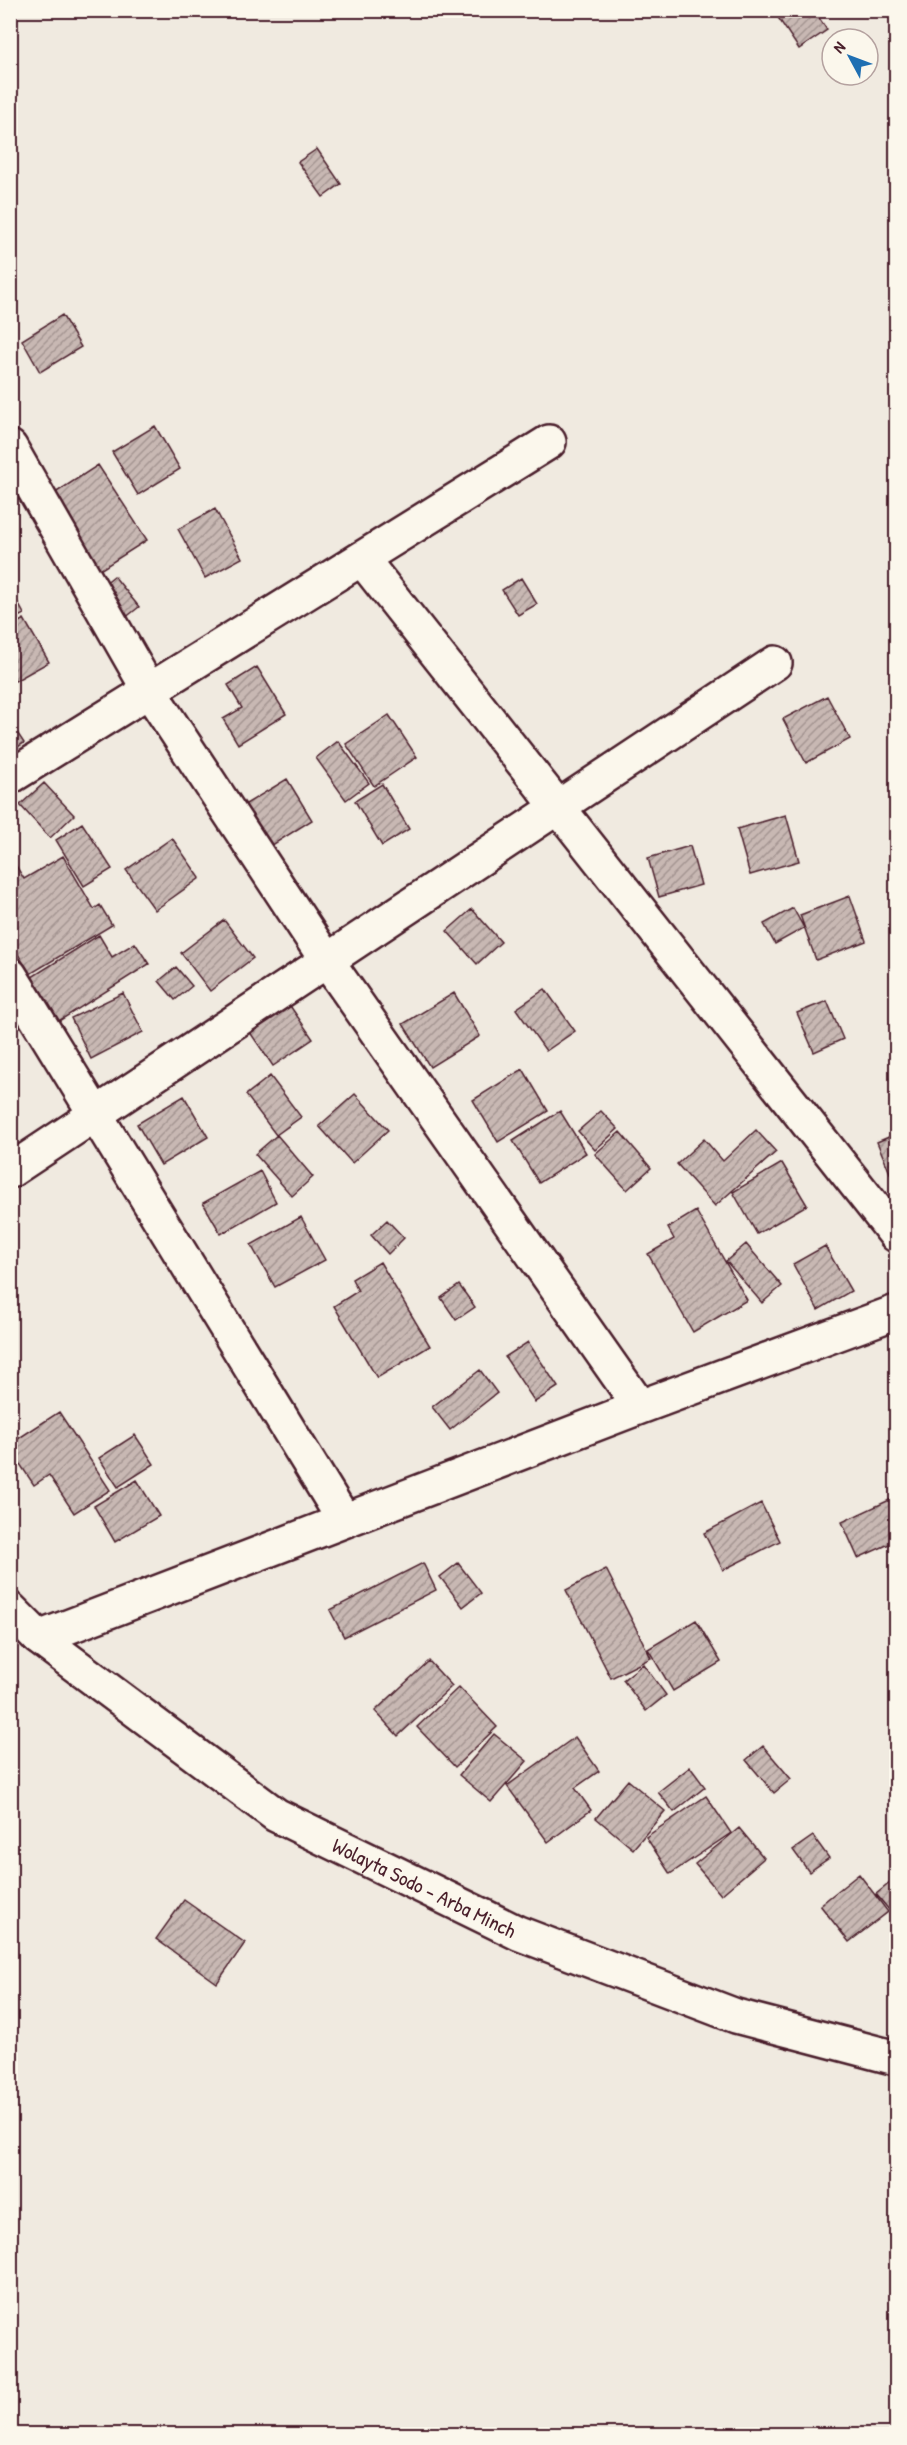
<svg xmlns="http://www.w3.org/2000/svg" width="907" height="2445" font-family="'Patrick Hand',sans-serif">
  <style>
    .building { fill: url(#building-hatch); stroke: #4a1f2b; stroke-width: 1.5 }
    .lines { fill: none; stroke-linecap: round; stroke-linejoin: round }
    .minor-casing { stroke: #4a1f2b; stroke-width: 38 }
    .highway-casing { stroke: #4a1f2b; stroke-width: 38 }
    .minor { stroke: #fbf7ec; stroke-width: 33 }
    .highway { stroke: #fbf7ec; stroke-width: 33 }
    .labels { text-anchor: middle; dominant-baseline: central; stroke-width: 4.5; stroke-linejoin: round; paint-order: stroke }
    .street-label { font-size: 21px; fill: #4a1f2b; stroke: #fbf7ec }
  </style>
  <defs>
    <pattern id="building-hatch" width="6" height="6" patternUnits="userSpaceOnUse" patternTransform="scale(1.5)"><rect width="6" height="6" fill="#c8b8b3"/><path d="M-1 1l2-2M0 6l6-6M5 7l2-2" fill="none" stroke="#a49592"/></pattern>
  </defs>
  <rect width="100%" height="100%" fill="#f0eae0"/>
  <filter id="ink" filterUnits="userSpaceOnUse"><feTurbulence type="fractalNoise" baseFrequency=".0167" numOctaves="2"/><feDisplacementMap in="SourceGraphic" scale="12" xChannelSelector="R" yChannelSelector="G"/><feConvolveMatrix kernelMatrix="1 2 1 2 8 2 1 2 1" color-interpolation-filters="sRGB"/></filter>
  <g filter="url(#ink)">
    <path class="building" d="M773 10H814L827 30 799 49Z
      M317 149 341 184 323 197 298 162Z
      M62 315 81 347 40 372 22 340Z
      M155 426 180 469 138 495 112 452Z
      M98 465 147 540 100 570 52 495Z
      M215 509 242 558 205 578 178 529Z
      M114 576 139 607 120 622 95 591Z
      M521 578 537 604 518 615 502 590Z
      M10 588 24 614 10 621Z
      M24 619 49 662 15 681 10 674V627Z
      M257 667 286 714 238 744 223 719 242 708 228 685Z
      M827 696 850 739 806 763 783 719Z
      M389 715 417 757 374 786 346 744Z
      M10 722 24 743 10 752Z
      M338 741 369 783 346 800 316 758Z
      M287 779 312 820 266 849 241 807Z
      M44 783 74 815 50 838 20 805Z
      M382 784 409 829 382 846 355 801Z
      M786 815 799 861 750 875 737 829Z
      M82 823 112 869 84 886 56 840Z
      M172 838 200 878 155 910 126 870Z
      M690 846 701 885 659 897 648 858Z
      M10 856 24 879 63 856 94 909 100 905 112 925 30 974 10 941Z
      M850 896 866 941 816 960 800 915Z
      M793 908 804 928 775 944 764 924Z
      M472 909 501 942 477 964 447 931Z
      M224 920 253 958 210 991 181 953Z
      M99 935 112 957 135 943 149 964 51 1026 24 982Z
      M176 967 192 986 175 1000 159 981Z
      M545 989 575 1031 546 1051 516 1009Z
      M123 993 143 1032 91 1059 71 1018Z
      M454 993 480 1036 430 1067 403 1024Z
      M286 1000 313 1039 273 1066 247 1028Z
      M827 1001 843 1039 814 1052 797 1013Z
      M523 1069 548 1111 498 1142 473 1100Z
      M270 1076 301 1117 276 1135 246 1095Z
      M896 1077V1105L891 1078Z
      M355 1094 388 1130 352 1163 319 1126Z
      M184 1096 208 1137 161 1165 137 1124Z
      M560 1111 586 1153 539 1183 513 1141Z
      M601 1111 618 1129 595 1150 578 1131Z
      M756 1130 776 1152 715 1206 677 1164 704 1139 723 1161Z
      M620 1132 651 1168 627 1190 595 1154Z
      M896 1134V1178L893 1180 877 1142Z
      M277 1135 313 1177 292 1196 255 1154Z
      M782 1163 807 1205 757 1234 733 1192Z
      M260 1171 276 1202 221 1234 203 1203Z
      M696 1211 747 1300 693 1332 648 1254 674 1239 668 1228Z
      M301 1217 325 1260 275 1287 251 1245Z
      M387 1220 404 1238 388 1254 371 1235Z
      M746 1244 782 1286 762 1303 726 1261Z
      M825 1246 851 1291 818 1310 793 1264Z
      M380 1262 430 1346 377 1378 334 1306 358 1291 352 1279Z
      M459 1285 475 1307 456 1320 441 1298Z
      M528 1342 558 1387 535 1402 505 1357Z
      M480 1370 497 1393 450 1430 432 1407Z
      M59 1412 110 1490 74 1513 49 1475 34 1485 10 1449V1444Z
      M135 1435 154 1464 118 1487 99 1458Z
      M137 1480 159 1516 115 1542 94 1506Z
      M896 1497V1541L858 1558 842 1522Z
      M761 1503 780 1541 723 1570 704 1533Z
      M423 1563 436 1590 344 1637 330 1610Z
      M458 1563 481 1593 463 1607 440 1577Z
      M606 1569 651 1658 611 1678 566 1590Z
      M696 1620 721 1662 673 1691 648 1649Z
      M429 1661 452 1686 398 1736 375 1711Z
      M643 1664 666 1695 646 1711 623 1680Z
      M459 1687 497 1727 455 1767 417 1727Z
      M494 1734 527 1761 491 1802 459 1775Z
      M575 1737 599 1771 575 1788 591 1810 548 1842 507 1786Z
      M763 1746 791 1779 774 1793 746 1760Z
      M690 1767 705 1787 674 1812 658 1792Z
      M628 1780 665 1811 633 1849 596 1818Z
      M706 1796 731 1833 670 1874 646 1837Z
      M739 1828 764 1858 721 1895 695 1864Z
      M813 1836 829 1858 809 1872 793 1850Z
      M859 1874 888 1912 849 1942 820 1905Z
      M896 1878V1906L890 1911 876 1894Z
      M184 1900 245 1943 217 1983 156 1939Z"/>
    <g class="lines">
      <g class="minor-casing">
        <path id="minor" d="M10 447 150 692 327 961 640 1407
          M362 559 896 1235
          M10 777 549 442
          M10 975 344 1520
          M10 1171 775 663
          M39 1638 640 1407 896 1312"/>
      </g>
      <g class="highway-casing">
        <g id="highway">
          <path id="s1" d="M10 1609 39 1638 276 1815 518 1933 736 2016 896 2058"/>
        </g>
      </g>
      <use href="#minor" class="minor"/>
      <use href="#highway" class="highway"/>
    </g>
  </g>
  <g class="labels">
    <g class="street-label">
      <text stroke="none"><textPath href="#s1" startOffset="502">Wolayta Sodo - Arba Minch</textPath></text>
    </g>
  </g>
  <rect width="907" height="2445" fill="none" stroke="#fbf7ec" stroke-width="36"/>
  <rect x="18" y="18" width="871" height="2409" fill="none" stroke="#4a1f2b" stroke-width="2" filter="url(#ink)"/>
  <g transform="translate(850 57) rotate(311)"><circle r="28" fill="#fbf7ec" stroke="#b4a19f" stroke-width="1.5"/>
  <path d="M0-4.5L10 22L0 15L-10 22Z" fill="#1f6fb2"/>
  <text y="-9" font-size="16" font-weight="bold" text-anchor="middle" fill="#4a1f2b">N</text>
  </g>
</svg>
